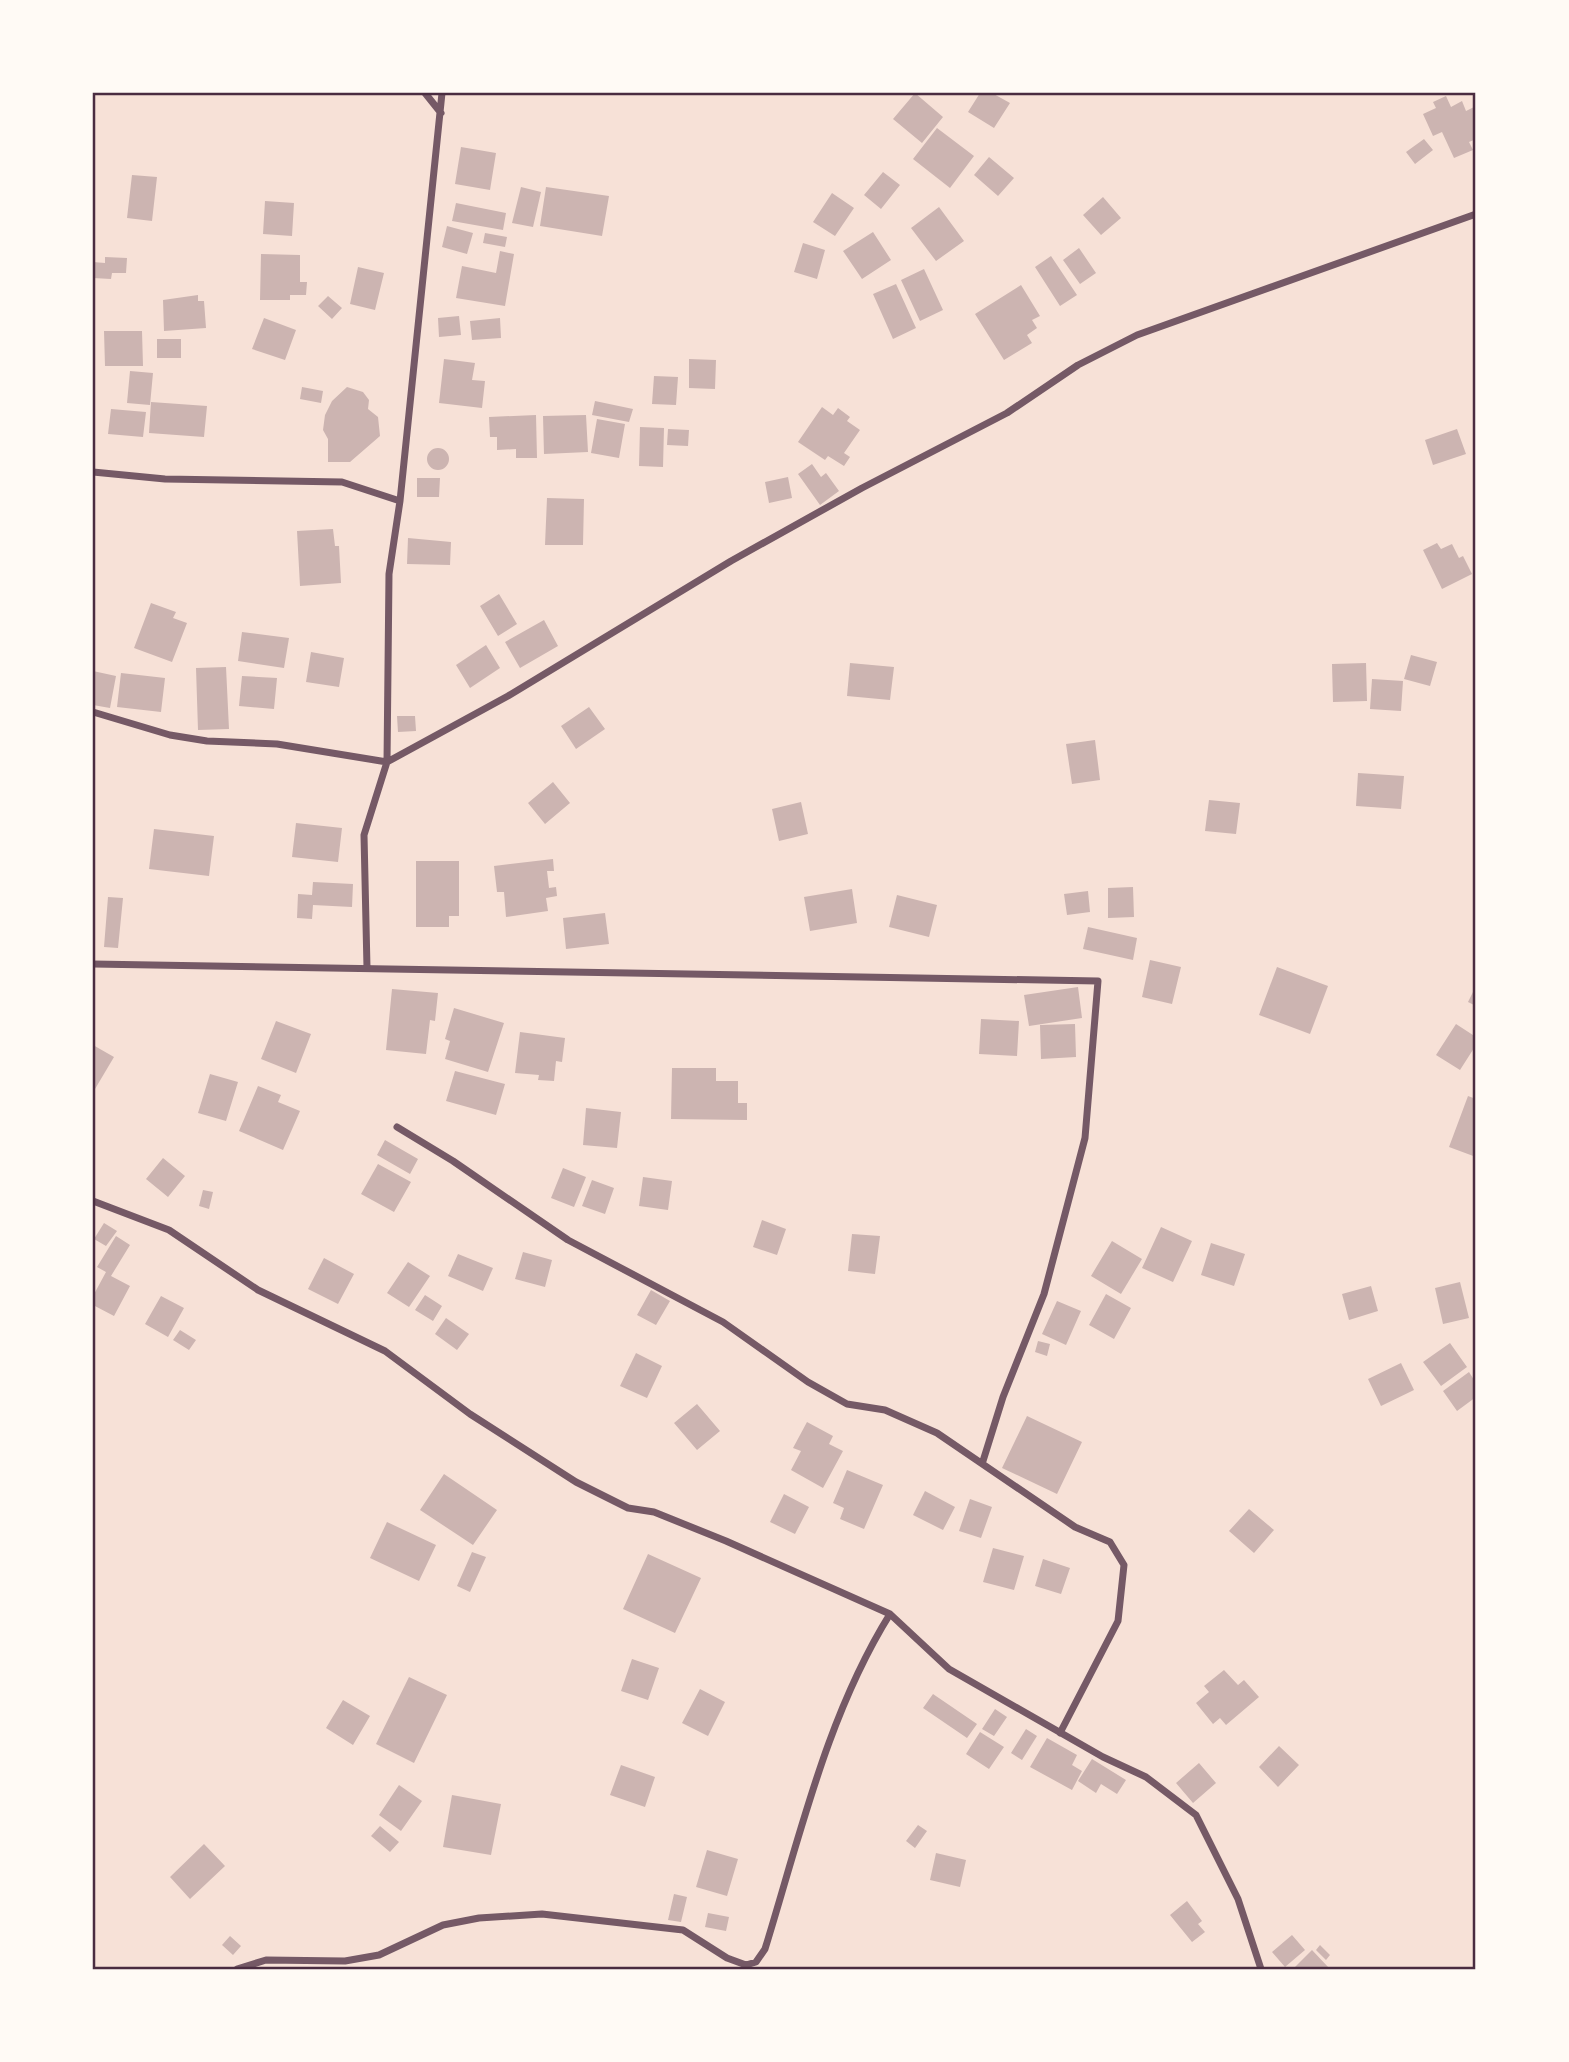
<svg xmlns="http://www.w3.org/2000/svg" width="1569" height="2062" font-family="Lato,sans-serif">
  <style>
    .building { fill: #ccb4b1 }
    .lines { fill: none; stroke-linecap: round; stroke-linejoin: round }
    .minor { stroke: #755966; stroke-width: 7 }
    .neatline { fill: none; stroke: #4a2c40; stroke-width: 2.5 }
  </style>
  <rect width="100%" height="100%" fill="#f7e1d7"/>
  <path class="building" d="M915 93 943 117 922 143 893 119Z
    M980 93H992L1010 103 994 128 968 112Z
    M1446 96 1451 107 1462 101 1466 111 1476 106V139L1469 142 1473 150 1454 158 1442 132 1433 136 1423 114 1436 108 1433 102Z
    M937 128 974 156 950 188 913 159Z
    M1424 139 1433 150 1415 164 1406 152Z
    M461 147 496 153 490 190 455 184Z
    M989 157 1014 178 998 196 974 175Z
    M883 172 900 185 881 209 864 195Z
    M132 175 157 177 152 221 127 218Z
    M521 187 541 192 533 227 512 223Z
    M546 187 609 196 602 236 540 226Z
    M832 193 854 208 835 236 813 222Z
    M1103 197 1121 218 1101 235 1083 215Z
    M265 201 294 203 292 236 263 234Z
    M456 203 506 213 503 230 452 221Z
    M939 207 964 241 936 261 911 228Z
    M447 226 473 233 467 254 442 247Z
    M873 232 891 260 862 279 843 251Z
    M485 233 507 237 505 247 483 243Z
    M803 243 825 250 817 279 794 272Z
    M1079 248 1096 273 1080 284 1063 260Z
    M500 251 514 254 505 306 456 298 462 266 496 273Z
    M261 254 300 255V282H307L306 295H290V300H260Z
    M1051 256 1077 295 1060 306 1035 267Z
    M105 257 127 258 126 273H112L111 279 93 278V262L105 263Z
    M358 267 384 273 375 310 350 304Z
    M924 269 943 310 920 321 901 280Z
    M896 284 916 328 893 339 873 294Z
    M1021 285 1040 316 1032 320 1037 328 1027 335 1032 343 1004 360 975 314Z
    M198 295V301H204L206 328 164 331 163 300Z
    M328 296 342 308 332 319 318 306Z
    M459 316 461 335 439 337 438 318Z
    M264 318 296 330 285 360 252 349Z
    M500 318 501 338 472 340 470 321Z
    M104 331H142L143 366H105Z
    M157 339H181V358H157Z
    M444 359 475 363 472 380 485 381 482 408 439 403Z
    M689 359 716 360 715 389 689 388Z
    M130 371 153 373 150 405 127 403Z
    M654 376 678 377 676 405 652 404Z
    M302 387 323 391 321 403 300 399Z
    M347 387 363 392 369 400 368 409 378 417 380 436 350 462H328V439L323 430 325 415 332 401Z
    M595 401 633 409 629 422 592 415Z
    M151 402 207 406 204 437 149 433Z
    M822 407 833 415 838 408 850 417 847 421 860 430 844 453 850 457 844 466 828 456 825 460 798 442Z
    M111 409 146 412 143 437 108 434Z
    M536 415 537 458H516V449L497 450V437H490L489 417Z
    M586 415 588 452 544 454 543 416Z
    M597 419 625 424 619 458 591 453Z
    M640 427 664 428 663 467 639 466Z
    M668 429 689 430 688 446 667 445Z
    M1457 429 1466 454 1433 465 1425 440Z
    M427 459a11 11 0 1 1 22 0a11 11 0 1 1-22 0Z
    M812 464 821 477 826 473 839 491 820 505 798 474Z
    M788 477 792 498 769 503 765 482Z
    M417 478H440L439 497H417Z
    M547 498 584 499 583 545H545Z
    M333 529 335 546H339L341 583 300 586 297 531Z
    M408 538 451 542 450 565 407 564Z
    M1437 543 1441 549 1452 544 1459 558 1463 556 1472 574 1442 589 1423 550Z
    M499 594 517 624 498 636 480 606Z
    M151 603 176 612 173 618 187 623 172 662 134 648Z
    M544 620 558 646 520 668 505 642Z
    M242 632 289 638 284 668 238 661Z
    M486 645 500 668 470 688 456 665Z
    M311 652 344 658 339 687 306 682Z
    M1411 655 1437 662 1430 686 1404 679Z
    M850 663 894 667 890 700 847 696Z
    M1366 663 1367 701 1333 702 1332 664Z
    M226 667 229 729 198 730 196 668Z
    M93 671 116 676 110 708 93 705Z
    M121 673 165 678 161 712 117 707Z
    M242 676 277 678 274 709 239 706Z
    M1372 679 1403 681 1401 711 1370 709Z
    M589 707 605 729 576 749 561 726Z
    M397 716H415L416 731 398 732Z
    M1095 740 1100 780 1072 784 1066 744Z
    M1358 773 1404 776 1401 809 1356 806Z
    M553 782 570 803 545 824 528 803Z
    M1209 800 1240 803 1236 834 1205 831Z
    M801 802 808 834 779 841 772 809Z
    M296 823 342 828 338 862 292 857Z
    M154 829 214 836 209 876 149 869Z
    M553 859 554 871H547L549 888 556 887 557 896 546 898 548 911 506 917 504 892H497L494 866Z
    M416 861H459V916H449V927H416Z
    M313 882 353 884 352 907 313 905 312 919 297 918 298 894 312 895Z
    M1133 887 1134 917 1108 918V888Z
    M852 889 857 923 810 931 804 897Z
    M1088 891 1090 912 1067 915 1064 894Z
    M897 895 937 905 929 937 889 927Z
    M108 897 123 898 118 948 104 947Z
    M605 913 609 944 566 949 563 918Z
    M1088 927 1137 938 1133 960 1083 949Z
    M1150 960 1181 967 1172 1004 1142 997Z
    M1277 967 1328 986 1310 1034 1259 1015Z
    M1476 986V1006L1468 1002Z
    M1078 987 1082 1018 1029 1026 1024 995Z
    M392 989 438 993 435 1021 430 1020 426 1054 386 1050Z
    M454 1008 504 1023 488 1072 445 1059 450 1041 445 1039Z
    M981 1019 1019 1021 1017 1056 979 1054Z
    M276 1021 311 1034 296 1073 261 1059Z
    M1075 1024 1076 1057 1041 1059 1040 1025Z
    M1456 1024 1476 1037V1045L1460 1070 1436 1055Z
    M520 1032 565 1038 562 1062 556 1061 554 1081 538 1080 539 1075 515 1073Z
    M93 1045 114 1057 95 1089 93 1088Z
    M672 1068H716V1081H738V1103H747V1120L671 1119Z
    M455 1071 505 1084 496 1115 446 1101Z
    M210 1074 238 1082 226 1121 198 1113Z
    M258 1086 281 1095 278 1102 300 1111 283 1150 239 1131Z
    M1468 1096 1476 1099V1157L1449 1147Z
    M586 1108 621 1112 617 1148 583 1145Z
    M385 1140 418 1159 410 1174 377 1155Z
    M163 1158 185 1176 168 1197 146 1179Z
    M378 1164 411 1182 394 1212 361 1194Z
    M563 1168 586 1177 574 1207 551 1198Z
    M643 1177 672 1181 668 1210 639 1206Z
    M592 1180 614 1188 605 1214 582 1206Z
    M203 1190 213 1192 209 1209 199 1206Z
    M762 1220 786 1229 777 1255 753 1247Z
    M104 1223 117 1231 106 1246 94 1239Z
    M1161 1227 1192 1241 1173 1282 1142 1268Z
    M852 1234 880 1236 875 1274 848 1271Z
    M116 1236 130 1245 111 1276 130 1286 114 1316 93 1305V1296L106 1272 97 1267Z
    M1112 1241 1142 1259 1121 1294 1091 1276Z
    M1211 1243 1245 1254 1234 1286 1201 1275Z
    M523 1252 552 1260 545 1287 515 1279Z
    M458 1254 493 1268 483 1291 448 1276Z
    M324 1258 354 1274 338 1304 308 1289Z
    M408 1262 430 1276 409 1307 387 1293Z
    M1460 1282 1469 1318 1443 1324 1435 1288Z
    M1371 1286 1378 1311 1349 1320 1342 1294Z
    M651 1290 670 1301 656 1325 637 1315Z
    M1106 1294 1131 1308 1114 1339 1089 1325Z
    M425 1295 442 1306 433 1321 415 1310Z
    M161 1296 184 1308 168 1337 145 1324Z
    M1057 1301 1081 1311 1066 1345 1042 1334Z
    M446 1318 469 1334 457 1350 435 1334Z
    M180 1330 196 1340 189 1350 173 1340Z
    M1038 1341 1050 1344 1047 1356 1035 1352Z
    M1450 1343 1467 1367 1441 1386 1423 1362Z
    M636 1353 662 1366 647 1398 620 1386Z
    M1401 1363 1414 1390 1381 1406 1368 1379Z
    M1469 1372 1476 1383V1397L1457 1411 1443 1391Z
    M697 1404 720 1431 697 1450 674 1423Z
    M1027 1416 1082 1442 1057 1494 1002 1468Z
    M807 1422 833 1436 829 1444 843 1451 823 1488 791 1470 801 1451 793 1448Z
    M847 1470 883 1485 864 1529 840 1519 844 1508 833 1503Z
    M444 1474 497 1510 473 1545 420 1510Z
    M925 1491 955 1507 943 1530 913 1515Z
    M784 1494 809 1507 795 1534 770 1522Z
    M970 1499 992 1507 981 1538 959 1531Z
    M1249 1509 1274 1530 1254 1553 1229 1531Z
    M387 1522 436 1545 419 1581 370 1558Z
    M993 1548 1024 1556 1014 1590 983 1582Z
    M472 1552 486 1557 470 1592 457 1586Z
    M648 1554 701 1578 675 1633 623 1609Z
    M1043 1559 1070 1568 1061 1594 1035 1586Z
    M632 1659 659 1668 648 1700 621 1691Z
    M1224 1670 1238 1685 1244 1680 1259 1697 1226 1725 1220 1718 1213 1724 1196 1703 1209 1692 1204 1686Z
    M409 1677 447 1695 414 1763 376 1744Z
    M700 1689 725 1702 708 1736 682 1723Z
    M933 1694 977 1724 967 1738 923 1708Z
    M343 1700 370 1716 353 1745 326 1728Z
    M995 1709 1007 1717 994 1736 982 1729Z
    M1026 1729 1037 1736 1022 1760 1011 1753Z
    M980 1732 1004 1747 989 1769 966 1754Z
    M1047 1738 1077 1755 1072 1765 1082 1771 1072 1790 1030 1767Z
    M1279 1746 1299 1765 1278 1787 1259 1767Z
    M1092 1759 1126 1780 1117 1794 1101 1784 1096 1793 1078 1781Z
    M1199 1763 1216 1783 1193 1803 1176 1783Z
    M621 1765 655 1777 645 1807 610 1795Z
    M399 1785 422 1801 401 1831 379 1815Z
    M452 1795 501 1804 491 1855 443 1847Z
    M918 1825 927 1831 915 1848 906 1841Z
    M380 1826 399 1842 390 1852 371 1836Z
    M204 1844 225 1866 190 1899 170 1877Z
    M707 1850 738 1859 727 1896 696 1887Z
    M936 1853 966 1860 960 1887 930 1880Z
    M674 1894 687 1897 681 1922 668 1920Z
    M1187 1901 1202 1921 1198 1924 1205 1932 1192 1942 1170 1915Z
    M708 1913 729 1917 726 1931 705 1927Z
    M1292 1935 1305 1950 1285 1967 1272 1952Z
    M230 1936 241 1946 233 1955 222 1945Z
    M1320 1945 1330 1955 1326 1960 1316 1950Z
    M1312 1950 1329 1968 1293 1969Z"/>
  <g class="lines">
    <path class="minor" d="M425 93 441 113
      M93 472 165 479 342 482 400 501
      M93 712 170 735 207 741 277 744 387 762 389 574 400 501 442 93
      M93 964 1098 981 1085 1138 1044 1294 1003 1397 983 1461
      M367 968 364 835 387 762 508 696 731 561 862 488 1007 413 1078 365 1137 335 1476 214
      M397 1127 453 1161 568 1240 723 1322 808 1382 847 1404 885 1410 937 1433 1075 1527 1110 1542 1124 1565 1118 1621 1060 1733
      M93 1201 169 1230 258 1290 385 1351 470 1414 576 1482 628 1508 654 1512 726 1541 890 1614 949 1669 1103 1757 1146 1777 1196 1815 1238 1899 1261 1969
      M237 1969 266 1960 345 1961 379 1955 443 1925 479 1918 542 1914 683 1930 727 1958 746 1965 756 1962 765 1949C800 1836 827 1715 890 1614"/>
  </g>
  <rect width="1569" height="2062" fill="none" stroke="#fffaf5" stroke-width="189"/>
  <rect x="94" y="94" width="1380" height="1874" class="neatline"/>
</svg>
